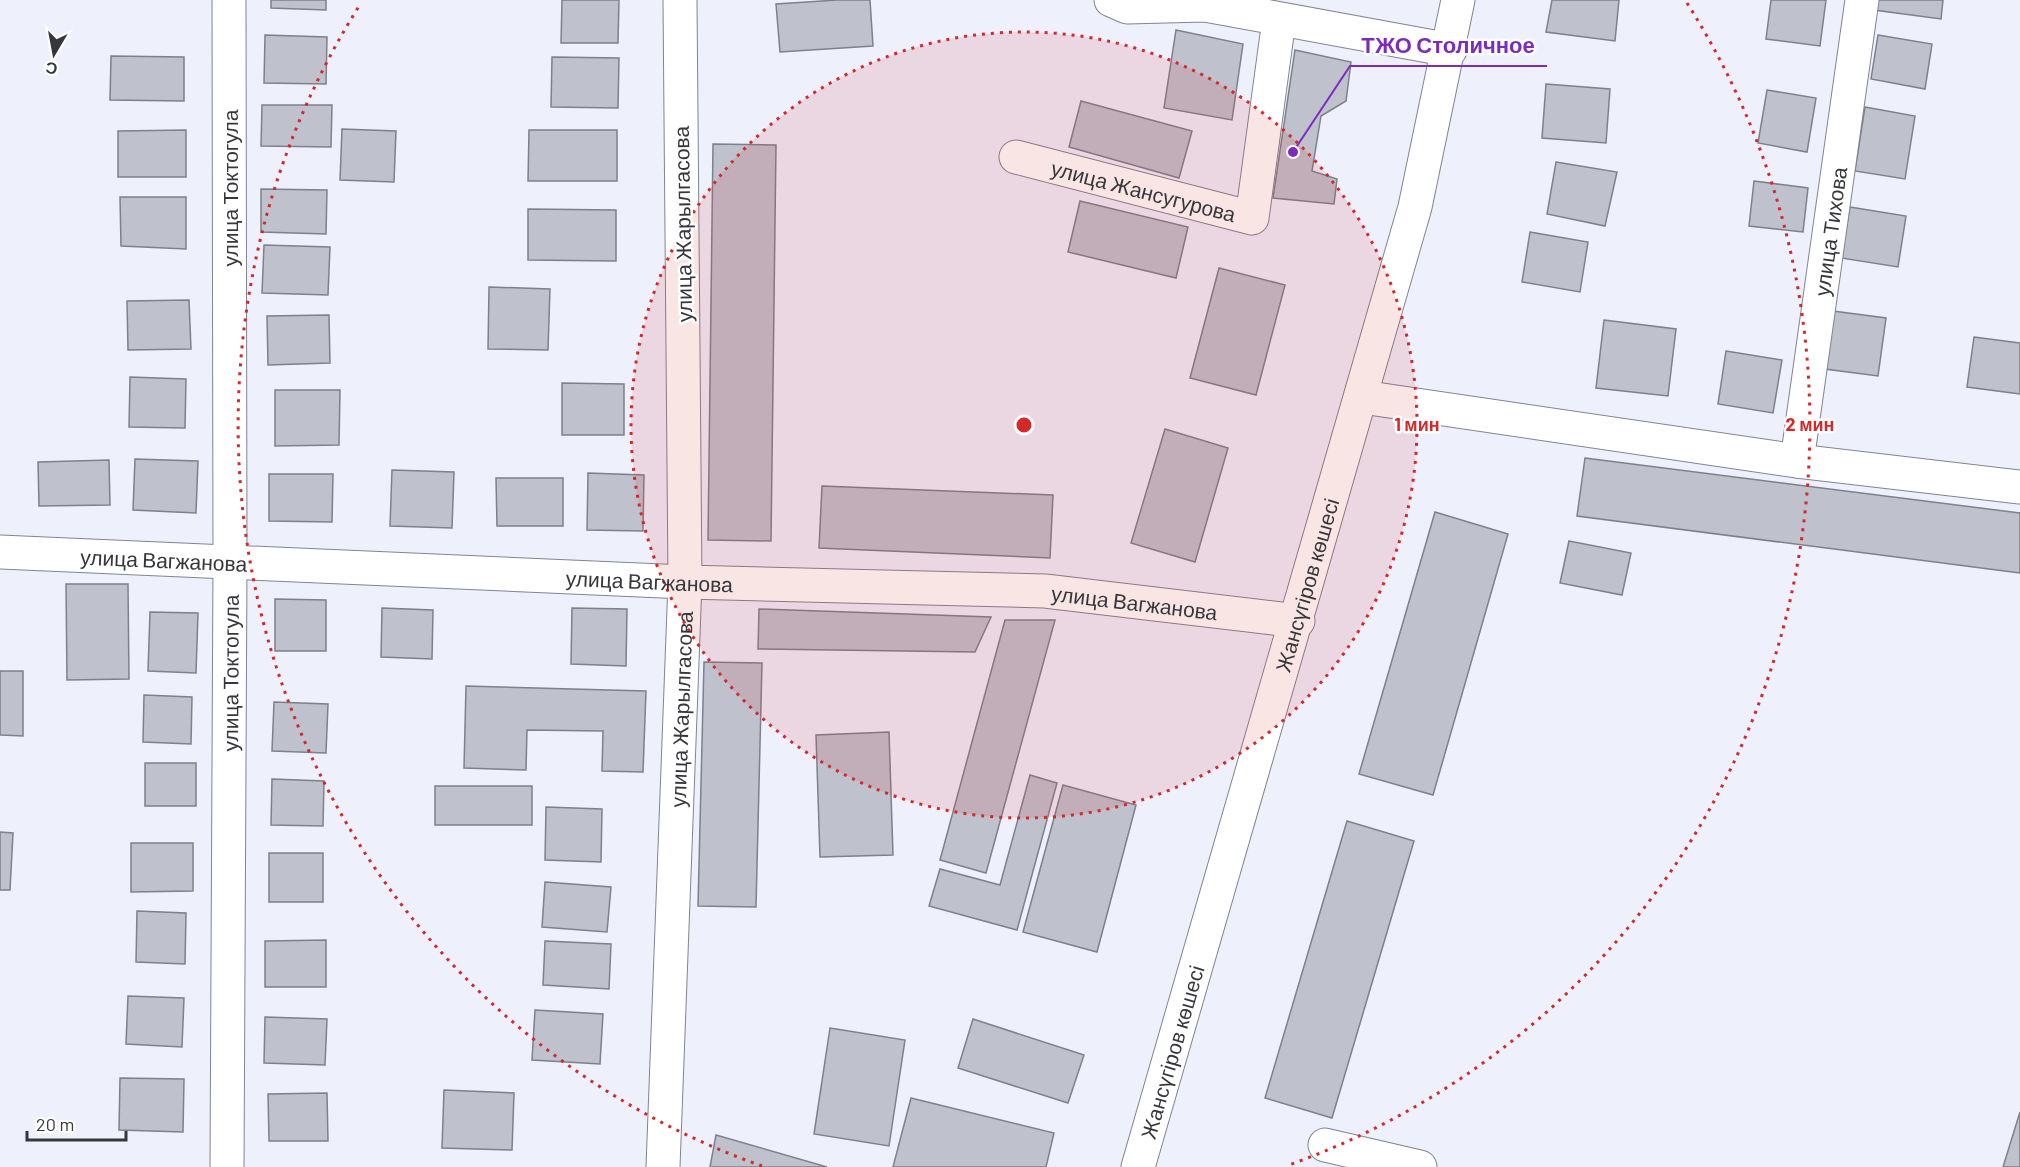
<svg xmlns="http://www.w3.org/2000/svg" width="2020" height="1167" font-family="Barlow,sans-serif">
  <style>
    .building { fill: #bfc1cc; stroke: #7e808b; stroke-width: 1.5 }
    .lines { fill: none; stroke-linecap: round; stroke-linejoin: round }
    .minor-casing { stroke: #82848e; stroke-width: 35 }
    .major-casing { stroke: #82848e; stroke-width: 35 }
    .minor { stroke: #fff; stroke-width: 33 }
    .major { stroke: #fff; stroke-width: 33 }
    .ring { fill: none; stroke: #d62828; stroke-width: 3; stroke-dasharray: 3 6 }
    .labels { text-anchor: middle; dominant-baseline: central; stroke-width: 5; stroke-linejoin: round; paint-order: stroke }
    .street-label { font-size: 21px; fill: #36373b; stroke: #fff }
    .centre { fill: #d62828; stroke: #fff; stroke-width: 3 }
    .ring-label { font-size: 18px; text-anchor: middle; font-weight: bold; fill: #d62828; stroke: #fff; stroke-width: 5; stroke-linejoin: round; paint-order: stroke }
    .leader { fill: none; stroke: #7b2cbf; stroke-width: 2 }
    .callout-dot { fill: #7b2cbf; stroke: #fff; stroke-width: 2 }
    .callout-label { font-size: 22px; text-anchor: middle; font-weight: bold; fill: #7b2cbf; stroke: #fff; stroke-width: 5; stroke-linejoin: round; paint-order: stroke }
  </style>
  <rect width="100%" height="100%" fill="#eef0fc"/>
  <path class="building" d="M271 0H326V10L271 8Z
    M562 0H619L618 43H561Z
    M837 0H870L873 46 780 52 776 4Z
    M1552 0H1619L1615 41 1546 32Z
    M1771 0H1826L1820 46 1766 39Z
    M1876 0H1943L1941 19 1874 10Z
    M1176 30 1243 44 1232 120 1164 108Z
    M265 35 327 37 326 84 264 83Z
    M1878 35 1932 44 1925 89 1871 79Z
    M1295 50 1351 62 1346 101 1321 116 1312 171 1337 179 1334 204 1273 198Z
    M111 56 184 57V101L110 100Z
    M552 57 619 58 618 108 551 107Z
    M1546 84 1610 89 1606 143 1542 138Z
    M1767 90 1816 98 1807 152 1758 143Z
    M1081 101 1192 131 1179 178 1069 147Z
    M262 105H332L331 147 261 146Z
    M1865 107 1915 116 1905 179 1855 171Z
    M342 129 396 131 394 182 340 180Z
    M186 130V177H118V131Z
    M529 130H617V181H528Z
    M713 144 776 145 771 541 708 540Z
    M1556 162 1617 172 1605 226 1547 214Z
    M1754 181 1808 188 1803 232 1749 226Z
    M261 189 327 190 326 234 261 232Z
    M120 197H186V249L121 246Z
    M1080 201 1188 227 1176 278 1068 252Z
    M1850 207 1906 216 1898 267 1841 258Z
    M528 209 616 210V261L528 260Z
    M1530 232 1588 242 1580 292 1522 282Z
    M264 245 330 247 328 295 262 293Z
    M1219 268 1285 285 1256 395 1190 378Z
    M489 287 550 289 548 350 488 349Z
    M189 300 191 349 128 350 127 301Z
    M1833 311 1886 318 1878 376 1825 369Z
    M329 315 330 363 268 365 267 316Z
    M1604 320 1676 329 1668 396 1596 388Z
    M1974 337 2020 343V394L1967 387Z
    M1726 351 1782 360 1773 413 1718 404Z
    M130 377 186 379 185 428 129 427Z
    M562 383 624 384V435H562Z
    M275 390H340L339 445 275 446Z
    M1165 429 1228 448 1195 562 1131 543Z
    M1585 458 2020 513V573L1577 516Z
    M135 459 198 461 196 513 133 510Z
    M109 460 110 505 39 506 38 462Z
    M392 470 454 472 452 528 390 526Z
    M588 473 644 475 643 531 587 530Z
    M269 474H333L332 522 269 521Z
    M496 478H563V526H497Z
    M822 486 1053 495 1050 558 819 548Z
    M1435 512 1508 534 1433 795 1359 774Z
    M1569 541 1631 553 1622 595 1560 583Z
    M66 584H128L129 679 67 680Z
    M275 599 326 600V651H275Z
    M382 608 433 610 432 659 381 657Z
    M572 608 627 609 626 666 571 664Z
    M759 609 991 617 975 652 758 649Z
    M150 612 198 613 196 673 148 671Z
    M1005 620H1055L986 873 940 860Z
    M704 662 762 663 756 907 698 906Z
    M0 671H23V736L0 735Z
    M466 686 646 691 643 772 602 771 603 731 527 730 526 770 464 768Z
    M144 695 192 697 191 744 143 742Z
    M274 702 328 704 326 753 272 751Z
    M889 732 893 855 820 857 816 735Z
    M145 763H196V806H145Z
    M1030 775 1057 783 1017 930 929 906 940 869 1000 885Z
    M272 779 324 781 323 826 271 825Z
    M1063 785 1136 805 1097 952 1023 932Z
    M435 786H532V825H435Z
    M546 807 602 809 601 862 545 860Z
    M1347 821 1414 841 1332 1118 1265 1098Z
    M0 832 13 833 10 890H0Z
    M131 843H193V891L131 892Z
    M269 853H323V902H269Z
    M545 882 611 887 607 932 542 927Z
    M137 911 186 913 185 964 136 962Z
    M326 940V987H265V941Z
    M545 941 611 944 609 989 543 985Z
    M128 996 184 998 182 1047 126 1044Z
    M535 1010 603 1014 600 1064 532 1060Z
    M265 1017 327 1019 325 1065 264 1063Z
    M973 1019 1084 1055 1068 1103 958 1068Z
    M830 1028 905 1040 889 1146 814 1134Z
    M120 1078 184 1079 183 1132 119 1130Z
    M444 1090 514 1093 512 1150 442 1148Z
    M327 1093 328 1141H269L268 1094Z
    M911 1098 1054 1133 1046 1167H893Z
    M2020 1112V1167H2003Z
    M716 1135 827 1167H710Z"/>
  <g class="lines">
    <g class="minor-casing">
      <g id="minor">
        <path d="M1111 0 1127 7 1205 5 1450 50"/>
        <path id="s1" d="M1016 157 1252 218 1279 20"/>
        <path d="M1362 397 1797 461 2020 487"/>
        <path id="s2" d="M1797 461 1862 0"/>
        <path id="s3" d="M0 552 685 582 1045 591 1298 621"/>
        <path d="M1325 1145 1420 1167"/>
        <path id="s4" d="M227 1167 230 563 229 0"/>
        <path id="s5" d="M663 1167 685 582 680 0"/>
      </g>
    </g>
    <g class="major-casing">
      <g id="major">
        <path id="s6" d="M1138 1167 1415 207 1458 0"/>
      </g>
    </g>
    <use href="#minor" class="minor"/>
    <use href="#major" class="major"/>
  </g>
  <circle cx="1024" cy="425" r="393" fill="#d62828" fill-opacity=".12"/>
  <g class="ring">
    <circle cx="1024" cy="425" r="393"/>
    <path d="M762 1166A786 786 0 0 1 361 3M1687 3A786 786 0 0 1 1286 1166"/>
  </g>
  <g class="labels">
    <g class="street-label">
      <text transform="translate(229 188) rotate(-90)">улица Токтогула</text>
      <text stroke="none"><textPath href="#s1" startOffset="132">улица Жансугурова</textPath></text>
      <text transform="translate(682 224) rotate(-91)">улица Жарылгасова</text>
      <text stroke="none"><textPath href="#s2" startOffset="232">улица Тихова</textPath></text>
      <text stroke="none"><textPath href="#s3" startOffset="164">улица Вагжанова</textPath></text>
      <text stroke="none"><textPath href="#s3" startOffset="650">улица Вагжанова</textPath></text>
      <text stroke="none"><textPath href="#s6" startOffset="606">Жансүгіров көшесі</textPath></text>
      <text stroke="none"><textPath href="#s3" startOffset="1136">улица Вагжанова</textPath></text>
      <text stroke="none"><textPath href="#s4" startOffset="494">улица Токтогула</textPath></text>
      <text stroke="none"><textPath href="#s5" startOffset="458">улица Жарылгасова</textPath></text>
      <text stroke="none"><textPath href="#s6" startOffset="120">Жансүгіров көшесі</textPath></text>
    </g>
  </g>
  <circle cx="1024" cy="425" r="9" class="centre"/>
  <g class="ring-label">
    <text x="1417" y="431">1 мин</text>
    <text x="1810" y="431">2 мин</text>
  </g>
  <path class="leader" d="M1293 152L1350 66H1547"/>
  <circle class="callout-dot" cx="1293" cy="152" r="6"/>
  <g class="callout-label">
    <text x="1448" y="53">ТЖО Столичное</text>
  </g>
  <g transform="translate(54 54) rotate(190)" stroke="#ffffff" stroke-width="4.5" paint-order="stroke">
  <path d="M0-4.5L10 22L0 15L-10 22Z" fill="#36373b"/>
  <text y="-9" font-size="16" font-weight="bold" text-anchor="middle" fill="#36373b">С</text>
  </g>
  <path d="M27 1131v9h99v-9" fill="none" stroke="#36373b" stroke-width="3"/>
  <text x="36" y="1131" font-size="18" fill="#36373b" stroke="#ffffff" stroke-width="4.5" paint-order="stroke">20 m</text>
</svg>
